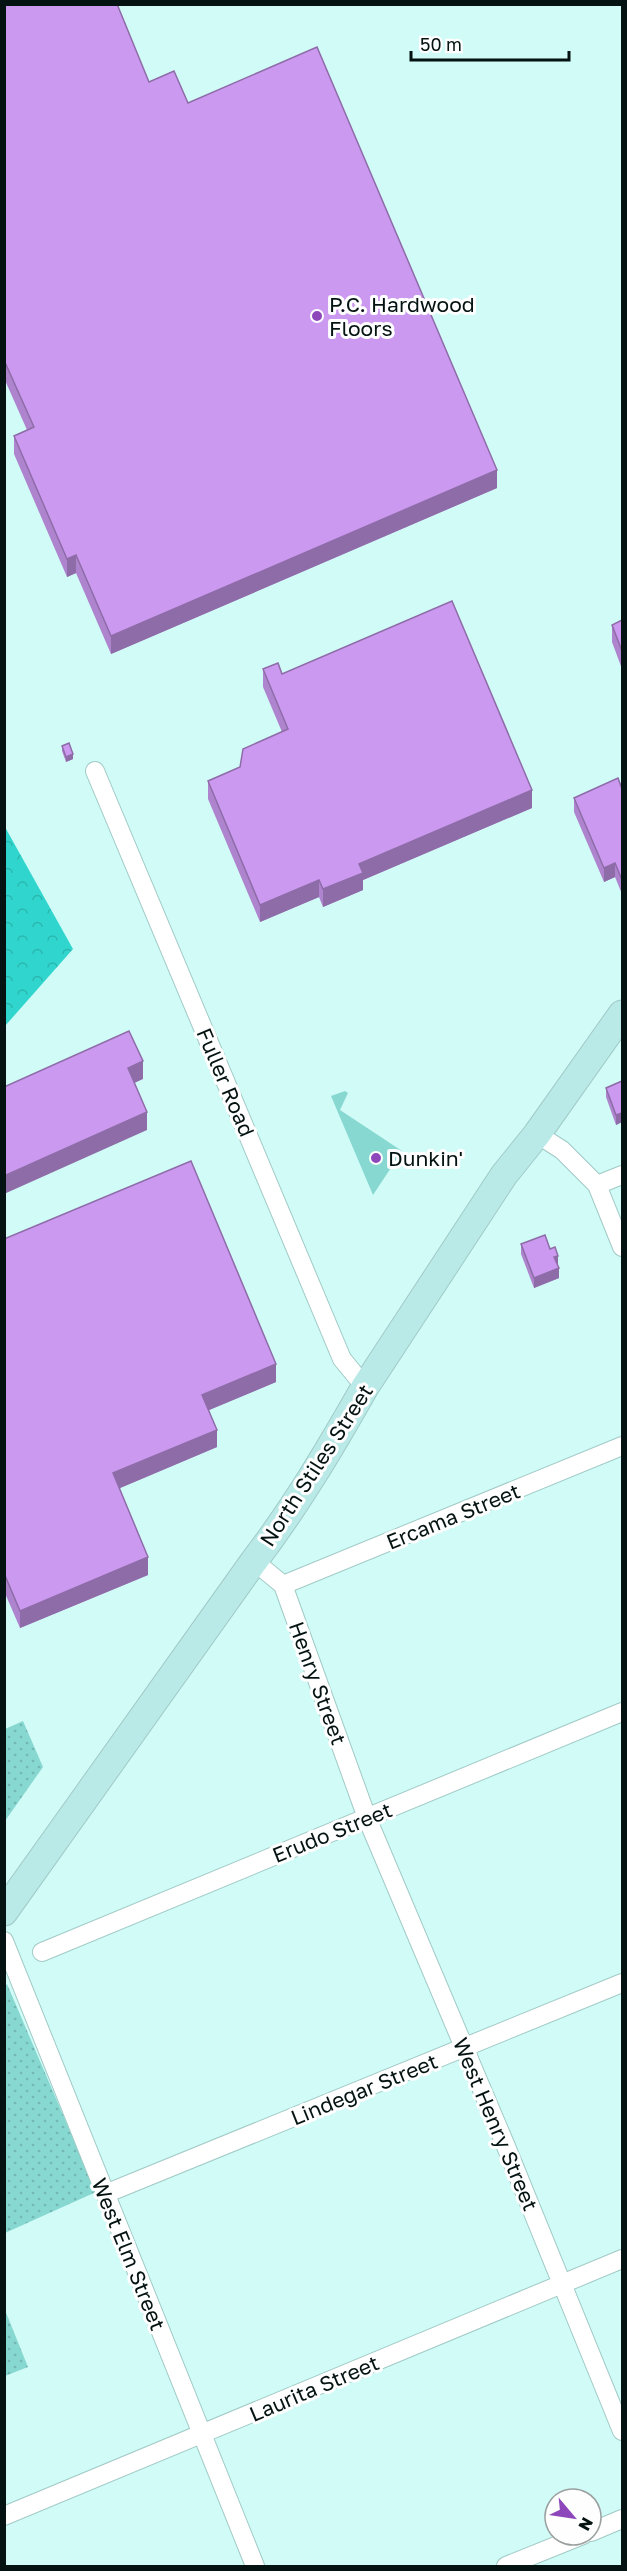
<svg xmlns="http://www.w3.org/2000/svg" width="627" height="2571" font-family="'Golos Text',sans-serif">
  <style>
    .green { fill: #87d8d1 }
    .forest { fill: url(#forest-crowns) }
    .park { fill: url(#park-dots) }
    .lines { fill: none; stroke-linecap: round; stroke-linejoin: round }
    .minor-casing { stroke: #a1cac6; stroke-width: 20 }
    .secondary-casing { stroke: #a1cac6; stroke-width: 29 }
    .minor { stroke: #fff; stroke-width: 18 }
    .secondary { stroke: #b9eae8; stroke-width: 27 }
    .wall { fill: #af84ce }
    .shaded-wall { fill: #8e6ca8 }
    .building { fill: #cb9af0; stroke: #8e6ca8; stroke-width: 1.5 }
    .poi-dot { fill: #8d47ba; stroke: #fefefe; stroke-width: 2 }
    .labels { text-anchor: middle; dominant-baseline: central; stroke-width: 6; stroke-linejoin: round; paint-order: stroke }
    .poi-label { font-size: 21px; fill: #041312; stroke: #fefefe; text-anchor: start }
    .street-label { font-size: 21px; fill: #041312; stroke: #fefefe }
  </style>
  <defs>
    <pattern id="forest-crowns" width="20" height="18" patternUnits="userSpaceOnUse" patternTransform="scale(1.5)"><rect width="20" height="18" fill="#30d6cd"/><path d="M2 6a3 3 0 1 1 6 0M12 15a3 3 0 1 1 6 0" fill="none" stroke="#29b7af"/></pattern>
    <pattern id="park-dots" width="8" height="8" patternUnits="userSpaceOnUse" patternTransform="scale(1.5)"><rect width="8" height="8" fill="#87d8d1"/><path d="M2 2h.1M6 6h.1" fill="none" stroke="#73b8b2" stroke-width="1.8" stroke-linecap="round"/></pattern>
  </defs>
  <rect width="100%" height="100%" fill="#d1fbf7"/>
  <path class="green" d="M345 1091 348 1093 340 1110 402 1151 373 1195 331 1096Z"/>
  <path class="forest" d="M5 827 73 949 5 1026H4Z"/>
  <path class="park" d="M23 1721 43 1767 5 1821V1729Z
    M7 1984 96 2192 5 2233 4 1987Z
    M5 2310 28 2367 5 2376H4Z"/>
  <g class="lines">
    <g class="minor-casing">
      <path id="minor" d="M95 771 342 1359 365 1387
        M537 1134 562 1150 597 1185 622 1247
        M597 1185 622 1175
        M254 1561 283 1585 367 1818 505 2144 622 2431
        M283 1585 622 1446
        M4 1941 255 2566
        M42 1952 622 1712
        M105 2194 622 1983
        M4 2516 622 2259
        M591 2532 622 2519
        M506 2566 583 2535"/>
    </g>
    <g class="secondary-casing">
      <path id="secondary" d="M4 1912 254 1561C296 1506 331 1447 365 1387L504 1175 537 1134 622 1014"/>
    </g>
    <use href="#minor" class="minor"/>
    <use href="#secondary" class="secondary"/>
  </g>
  <path class="wall" d="M4 4 188 103 497 488 111 654 76 573 67 577 14 454V436L27 430 4 378Z
    M622 620V669L612 642V625Z
    M263 669 282 674 532 808 363 880V890L323 907 319 897 260 922 208 799V781L240 767 282 732 263 687Z
    M62 746 73 759 66 762 62 751Z
    M622 789V894L615 877 604 882 574 812V798Z
    M622 1081V1122L616 1125 606 1097V1088Z
    M4 1239 276 1382 209 1410 217 1447 120 1488 148 1575 20 1628 4 1591Z
    M521 1244 550 1249 558 1266 559 1278 534 1288 521 1254Z"/>
  <path class="shaded-wall" d="M497 470V488L111 654V636Z
    M76 555V573L67 577V559Z
    M73 754V759L66 762V757Z
    M532 790V808L363 880V890L323 907V889L359 864Z
    M615 863V877L604 882V868Z
    M319 880V897L260 922V905Z
    M143 1061V1079L128 1086V1068Z
    M147 1112V1130L4 1194V1176Z
    M622 1113V1122L616 1125V1115Z
    M558 1256V1266L554 1257Z
    M559 1268V1278L534 1288V1278Z
    M276 1364V1382L202 1413V1395Z
    M217 1430V1447L113 1491V1473Z
    M148 1557V1575L20 1628V1611Z"/>
  <path class="building" d="M4 4H117L149 82 174 71 188 103 317 47 497 470 111 636 76 555 67 559 14 436 34 427 4 360Z
    M452 601 532 790 359 864 363 873 323 889 319 880 260 905 208 781 240 767 243 749 288 729 263 669 278 663 282 674Z
    M622 620V651L612 625Z
    M69 743 73 754 66 757 62 746Z
    M618 778 622 789V880L615 863 604 868 574 798Z
    M129 1031 143 1061 128 1068 147 1112 4 1176V1087Z
    M622 1081V1113L616 1115 606 1088Z
    M191 1161 276 1364 202 1395 217 1430 113 1473 148 1557 20 1611 4 1573V1239Z
    M545 1235 550 1249 555 1247 558 1256 554 1257 559 1268 534 1278 521 1244Z"/>
  <g class="poi-dot">
    <circle cx="317" cy="316" r="6"/>
    <circle cx="376" cy="1158" r="6"/>
  </g>
  <g class="labels">
    <g class="poi-label">
      <text x="329" y="304">P.C. Hardwood<tspan x="329" dy="24">Floors</tspan></text>
      <text x="388" y="1158">Dunkin'</text>
    </g>
    <g class="street-label">
      <text transform="translate(226 1082) rotate(67)">Fuller Road</text>
      <text transform="translate(316 1465) rotate(-57)">North Stiles Street</text>
      <text transform="translate(453 1516) rotate(-22)">Ercama Street</text>
      <text transform="translate(318 1683) rotate(70)">Henry Street</text>
      <text transform="translate(332 1832) rotate(-22)">Erudo Street</text>
      <text transform="translate(364 2089) rotate(-22)">Lindegar Street</text>
      <text transform="translate(496 2124) rotate(67)">West Henry Street</text>
      <text transform="translate(129 2254) rotate(68)">West Elm Street</text>
      <text transform="translate(314 2388) rotate(-23)">Laurita Street</text>
    </g>
  </g>
  <rect width="627" height="2571" fill="none" stroke="#041312" stroke-width="12"/>
  <g transform="translate(573 2517) rotate(119)"><circle r="28" fill="#fefefe" stroke="#9aa0a0" stroke-width="1.5"/>
  <path d="M0-4.5L10 22L0 15L-10 22Z" fill="#8d47ba"/>
  <text y="-9" font-size="16" font-weight="bold" text-anchor="middle" fill="#041312">N</text>
  </g>
  <path d="M411 51v9h158v-9" fill="none" stroke="#041312" stroke-width="3"/>
  <text x="420" y="51" font-size="18" fill="#041312" stroke="#fefefe" stroke-width="4.5" paint-order="stroke">50 m</text>
</svg>
